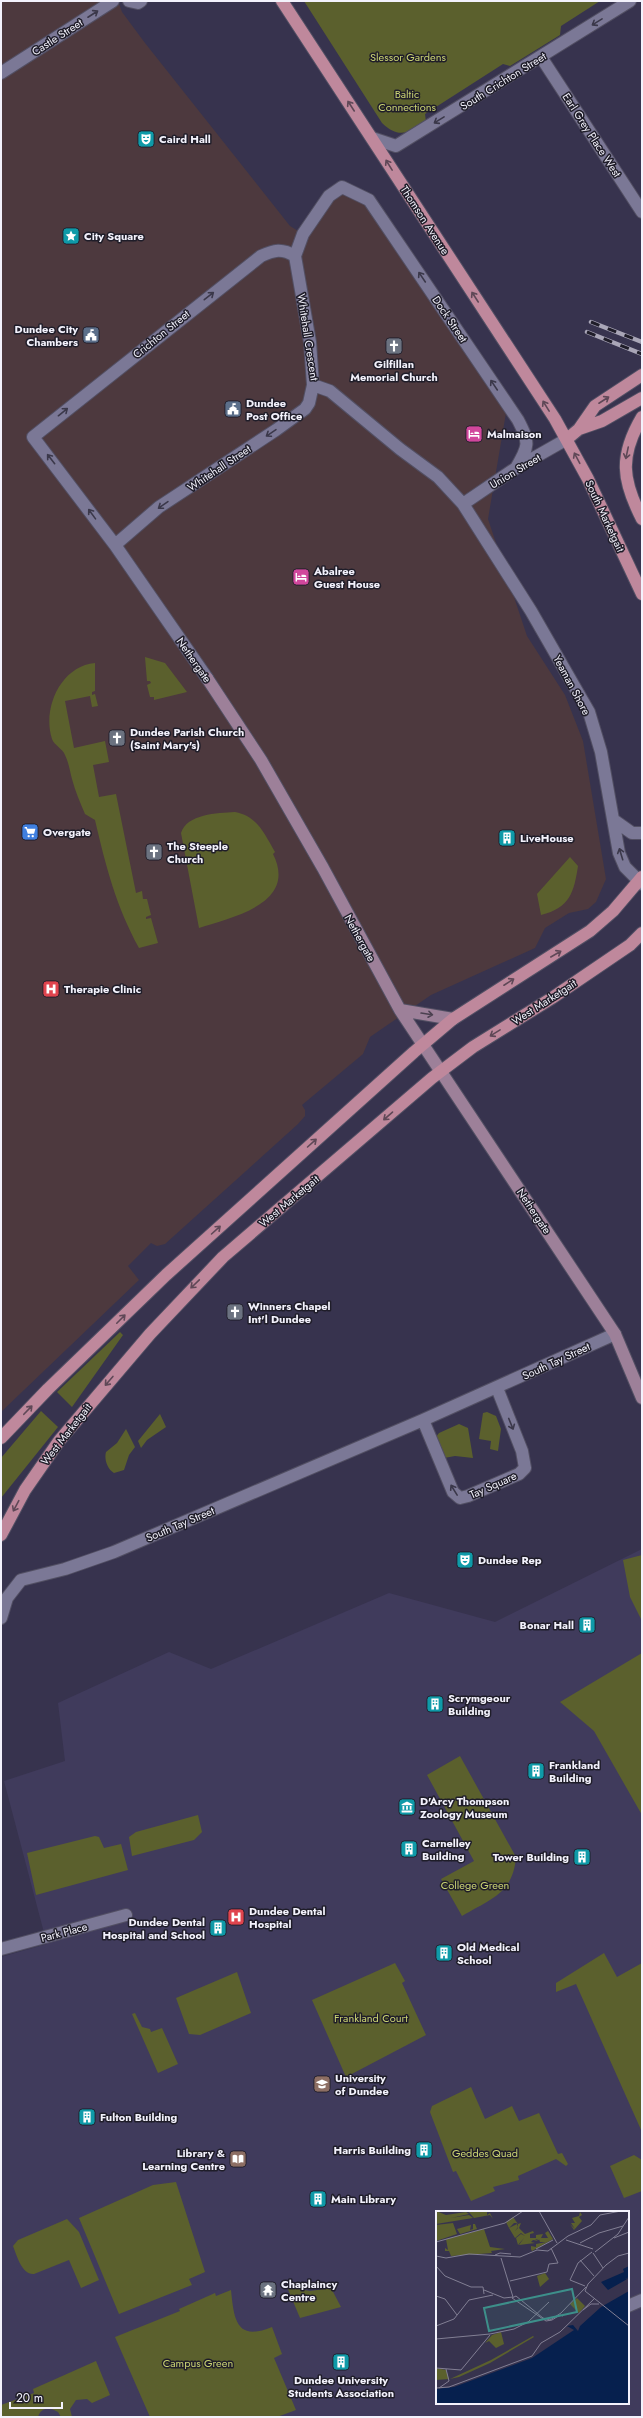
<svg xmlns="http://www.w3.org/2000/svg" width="643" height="2418" font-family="Jost,sans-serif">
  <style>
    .commercial { fill: #4d393e }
    .built { fill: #403b5c; fill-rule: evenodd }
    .green { fill: #5b602d }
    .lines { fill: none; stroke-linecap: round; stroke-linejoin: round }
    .street-casing { stroke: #524f63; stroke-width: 14 }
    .secondary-casing { stroke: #524f63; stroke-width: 14 }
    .primary-casing { stroke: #524f63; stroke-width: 14 }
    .street { stroke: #7b7896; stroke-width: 12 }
    .secondary { stroke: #9d8099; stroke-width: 12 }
    .primary { stroke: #bf889c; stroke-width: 12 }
    .rail-casing { stroke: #a9a6b7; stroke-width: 4.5 }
    .rail { stroke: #1f1d29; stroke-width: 3; stroke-dasharray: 9; stroke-linecap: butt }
    .oneway { stroke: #3b384a }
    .oneway2 { stroke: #5f4857 }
    .oneway3 { stroke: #4b4050 }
    .labels { text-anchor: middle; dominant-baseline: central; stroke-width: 3; stroke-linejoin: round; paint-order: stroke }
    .street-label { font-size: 11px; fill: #f3f2fc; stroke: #1f1d29 }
    .park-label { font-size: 11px; fill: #cbd473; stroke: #1f1d29 }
    .poi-label { font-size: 11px; font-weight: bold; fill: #f3f2fc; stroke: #1f1d29; text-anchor: start }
    .inset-road { fill: none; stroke: #827f94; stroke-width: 1 }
    .view { fill: #3d8f8a; fill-opacity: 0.15; stroke: #3d8f8a; stroke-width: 2 }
    .inset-edge { fill: none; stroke: #f3f2fc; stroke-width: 2 }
  </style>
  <rect width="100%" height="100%" fill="#37334e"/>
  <path class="commercial" d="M1 1H118L122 12 145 43 290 226 303 234 342 187 369 200 506 413 488 519 527 636 565 695 583 741 606 879 596 902 588 909 569 913 545 928 535 948 431 995 370 1037 363 1054 302 1105 305 1110V1116L298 1124 165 1244 157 1246 151 1243 128 1266 139 1280 1 1412Z"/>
  <path class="built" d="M642 1549V2417H1V1957L47 1944 4 1781 65 1761 58 1703 169 1652 211 1669 389 1593 495 1622ZM437 2212H628V2403H437Z"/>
  <path class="green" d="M304 1H600L561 26 560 35 510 66 503 64 425 114 426 122C408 133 399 139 382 123Z
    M145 657 165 663 187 692 154 700V697H150L147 685 151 683 150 681H147Z
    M95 663V691L92 692V695L95 694 98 706 92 707 90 696 65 701 74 748 105 741 109 762 93 765 99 797 116 794 136 893 142 891 143 899H147L151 915 146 917V919L151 918 158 943 139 948C116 906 106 867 95 820L85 814C80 802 75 791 72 779 70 772 69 763 65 755 63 749 54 745 52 739 42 708 61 666 95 663Z
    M235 812C257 816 264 833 275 852L273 854C298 904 232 917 199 928L181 833C187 814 217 813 235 812Z
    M570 857 578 866C574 892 570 908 541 915L537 894Z
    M120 1332 123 1335 72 1407 57 1392Z
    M41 1411 58 1427 1 1498V1458Z
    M487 1412 496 1416 501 1429 498 1451 490 1449 491 1441 479 1439 483 1413Z
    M160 1414 166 1427 147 1440 141 1448 138 1441Z
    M459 1424 468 1428 473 1458 455 1456 444 1458 436 1437 439 1433Z
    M126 1429 135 1447 129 1455 124 1470 114 1473C107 1469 104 1459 106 1452L117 1443Z
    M642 1555V1621L630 1597 623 1560Z
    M642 1653V1815L594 1731 560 1702Z
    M460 1756 516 1857C513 1894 490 1899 462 1916L441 1879 474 1861 427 1775Z
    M198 1815 202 1832 194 1840 132 1856 129 1837 136 1832Z
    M95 1836 99 1837 104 1848 121 1844 128 1870 36 1895 27 1853Z
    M604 1953 617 1977 642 1963V2132L576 1984 556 1992V1983Z
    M395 1963 405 1981 402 1983 426 2035 346 2077 312 2000Z
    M237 1972 251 2013 200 2035 189 2034 176 1998Z
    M135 2013 142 2027 150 2029 151 2032 162 2028 178 2064 158 2073 132 2014Z
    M471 2087 485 2119 512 2106 519 2121 539 2113 558 2154 562 2153 568 2164 566 2166 556 2159 518 2176 519 2180 493 2187 495 2191 471 2201 456 2171 453 2172 430 2112 432 2106Z
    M634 2155 642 2160V2191L624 2198 610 2166Z
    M176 2182 205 2272 189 2279 192 2285 119 2314 79 2218 153 2185Z
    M67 2219 79 2232 99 2280 81 2288 69 2260 34 2274C22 2275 17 2256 13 2246L18 2240Z
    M287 2287 310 2291 331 2288 341 2307 300 2318Z
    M231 2290C234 2319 236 2342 272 2327L282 2354 274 2358 296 2410 277 2417H150L115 2337 180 2311 179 2309 215 2293 216 2296Z
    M96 2361 110 2395 92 2403 87 2399 76 2400 70 2409 72 2417H61L58 2412C50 2407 41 2407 38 2417H1V2405L34 2393 33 2389Z"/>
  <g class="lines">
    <g class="street-casing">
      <path id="street" d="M129 1 138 3 141 1
        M541 57 642 212
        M1 73 113 1
        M372 138 396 146 630 1
        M313 385 330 391 400 449 438 477 463 504 531 611 589 712 601 752 619 853 625 867 642 884
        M463 504 516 468 567 439
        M115 545 159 507 276 430 305 409 309 403 313 385 310 342 295 256 303 234 329 196 342 187 369 200 518 420C530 443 529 446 516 468
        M207 678 115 545 33 437 261 256C274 250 282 248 295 256
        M615 821 632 833H642
        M423 1420 453 1492 460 1498 468 1496 519 1474 525 1468 522 1451 497 1388
        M1 1618 7 1598 21 1580 65 1569 114 1552 423 1420 615 1334
        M1 1949 126 1915
        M628 2306 642 2300"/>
    </g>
    <g class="secondary-casing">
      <path id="secondary" d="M207 678 261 760 323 868 400 1010 615 1334 642 1398
        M400 1010 453 1019"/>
    </g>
    <g class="primary-casing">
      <path id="primary" d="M282 1 555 419 588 479 642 594
        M642 417C619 456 622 480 642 519
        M579 429 602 421 642 398
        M567 439 579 429 595 406 642 375
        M1 1438 48 1389 166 1275 414 1052 453 1019 590 931 613 911 642 877
        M1 1535 25 1490 59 1441 150 1334 223 1257 432 1078 473 1047 552 998 630 945 642 933"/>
    </g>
    <use href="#street" class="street"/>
    <use href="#secondary" class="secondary"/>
    <use href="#primary" class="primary"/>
    <g class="rail-casing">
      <path id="rail" d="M591 322 642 342
        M587 332 642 354"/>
    </g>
    <use href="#rail" class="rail"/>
  </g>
  <defs><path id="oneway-shaft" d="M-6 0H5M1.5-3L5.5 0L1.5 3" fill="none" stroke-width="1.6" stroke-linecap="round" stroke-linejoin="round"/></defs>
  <g class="oneway">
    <use href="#oneway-shaft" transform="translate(93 14) rotate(-33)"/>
    <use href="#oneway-shaft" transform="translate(597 22) rotate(148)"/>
    <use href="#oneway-shaft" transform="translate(439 120) rotate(148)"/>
    <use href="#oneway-shaft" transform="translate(422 277) rotate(-124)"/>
    <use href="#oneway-shaft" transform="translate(209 296) rotate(-38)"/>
    <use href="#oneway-shaft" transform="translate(494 385) rotate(-124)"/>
    <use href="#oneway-shaft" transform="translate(63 412) rotate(-39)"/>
    <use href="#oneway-shaft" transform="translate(271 433) rotate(146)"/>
    <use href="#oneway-shaft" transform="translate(51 459) rotate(-128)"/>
    <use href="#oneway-shaft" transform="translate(163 505) rotate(145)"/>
    <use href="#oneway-shaft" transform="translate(92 514) rotate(-126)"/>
    <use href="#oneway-shaft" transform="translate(621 854) rotate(-107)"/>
    <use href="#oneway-shaft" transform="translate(511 1424) rotate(68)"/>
    <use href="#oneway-shaft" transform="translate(454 1490) rotate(-122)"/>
  </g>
  <g class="oneway2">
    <use href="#oneway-shaft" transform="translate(351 106) rotate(-123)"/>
    <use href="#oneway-shaft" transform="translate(389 165) rotate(-122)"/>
    <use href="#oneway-shaft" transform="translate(475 297) rotate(-123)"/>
    <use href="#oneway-shaft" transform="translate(604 400) rotate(-33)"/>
    <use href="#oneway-shaft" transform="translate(546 406) rotate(-122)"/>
    <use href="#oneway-shaft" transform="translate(627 453) rotate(102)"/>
    <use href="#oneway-shaft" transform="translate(577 458) rotate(-118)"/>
    <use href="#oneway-shaft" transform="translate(556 954) rotate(-30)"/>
    <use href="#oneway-shaft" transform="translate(509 982) rotate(-33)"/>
    <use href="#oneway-shaft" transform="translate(495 1033) rotate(148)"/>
    <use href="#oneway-shaft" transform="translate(388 1116) rotate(139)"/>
    <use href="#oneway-shaft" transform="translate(312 1143) rotate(-42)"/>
    <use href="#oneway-shaft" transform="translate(216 1230) rotate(-42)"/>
    <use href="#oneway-shaft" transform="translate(195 1284) rotate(136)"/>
    <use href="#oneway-shaft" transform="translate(121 1319) rotate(-45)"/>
    <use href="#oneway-shaft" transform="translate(109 1381) rotate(131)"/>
    <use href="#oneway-shaft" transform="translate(28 1410) rotate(-46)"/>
    <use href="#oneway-shaft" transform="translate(16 1506) rotate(118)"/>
  </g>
  <use class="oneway3" href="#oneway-shaft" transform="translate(427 1014) rotate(9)"/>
  <defs>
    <g id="theatre-square" transform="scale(0.9)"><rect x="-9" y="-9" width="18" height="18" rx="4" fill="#0f9aa8" stroke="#1f1d29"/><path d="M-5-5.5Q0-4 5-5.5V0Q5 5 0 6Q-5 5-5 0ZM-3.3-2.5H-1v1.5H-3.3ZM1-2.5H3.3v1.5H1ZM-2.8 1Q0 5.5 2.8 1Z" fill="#fff"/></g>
    <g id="sight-square" transform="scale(0.9)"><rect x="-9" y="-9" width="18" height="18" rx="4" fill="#0f9aa8" stroke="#1f1d29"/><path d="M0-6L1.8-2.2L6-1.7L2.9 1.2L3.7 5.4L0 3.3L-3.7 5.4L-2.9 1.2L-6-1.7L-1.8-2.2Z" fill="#fff"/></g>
    <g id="civic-square" transform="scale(0.9)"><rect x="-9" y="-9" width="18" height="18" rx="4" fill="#5c6f8a" stroke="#1f1d29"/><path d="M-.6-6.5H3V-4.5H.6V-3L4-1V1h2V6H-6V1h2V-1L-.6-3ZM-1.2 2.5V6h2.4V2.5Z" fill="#fff"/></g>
    <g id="church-square" transform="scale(0.9)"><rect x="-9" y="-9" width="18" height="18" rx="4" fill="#6b7280" stroke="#1f1d29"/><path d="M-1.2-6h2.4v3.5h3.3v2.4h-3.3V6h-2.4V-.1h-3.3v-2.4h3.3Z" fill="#fff"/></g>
    <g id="hotel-square" transform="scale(0.9)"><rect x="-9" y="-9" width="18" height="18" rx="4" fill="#d1479c" stroke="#1f1d29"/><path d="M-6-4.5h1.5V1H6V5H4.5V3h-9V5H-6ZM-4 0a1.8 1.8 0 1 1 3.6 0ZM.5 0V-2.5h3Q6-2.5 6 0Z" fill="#fff"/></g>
    <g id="supermarket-square" transform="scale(0.9)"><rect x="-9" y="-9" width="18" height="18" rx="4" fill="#3f7fe0" stroke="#1f1d29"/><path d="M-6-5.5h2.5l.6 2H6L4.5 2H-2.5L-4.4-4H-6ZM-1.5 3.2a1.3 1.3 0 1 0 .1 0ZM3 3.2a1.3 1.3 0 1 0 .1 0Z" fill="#fff"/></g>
    <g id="building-square" transform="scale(0.9)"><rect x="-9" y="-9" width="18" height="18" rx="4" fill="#0f9aa8" stroke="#1f1d29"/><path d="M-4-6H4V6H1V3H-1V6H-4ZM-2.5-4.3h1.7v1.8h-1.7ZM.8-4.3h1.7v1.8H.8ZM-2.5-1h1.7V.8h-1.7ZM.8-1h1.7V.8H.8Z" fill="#fff"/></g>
    <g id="hospital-square" transform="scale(0.9)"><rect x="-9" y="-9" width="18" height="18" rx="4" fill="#e0444e" stroke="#1f1d29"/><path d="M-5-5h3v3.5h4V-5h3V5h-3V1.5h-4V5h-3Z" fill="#fff"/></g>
    <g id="museum-square" transform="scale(0.9)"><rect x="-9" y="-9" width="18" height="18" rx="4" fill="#0f9aa8" stroke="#1f1d29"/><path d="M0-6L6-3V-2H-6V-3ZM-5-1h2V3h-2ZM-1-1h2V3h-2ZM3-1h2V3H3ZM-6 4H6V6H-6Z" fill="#fff"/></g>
    <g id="university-square" transform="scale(0.9)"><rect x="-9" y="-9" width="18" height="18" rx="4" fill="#8d6e63" stroke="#1f1d29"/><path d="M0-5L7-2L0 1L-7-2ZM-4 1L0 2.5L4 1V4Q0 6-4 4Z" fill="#fff"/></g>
    <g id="library-square" transform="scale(0.9)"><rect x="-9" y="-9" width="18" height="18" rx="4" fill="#8d6e63" stroke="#1f1d29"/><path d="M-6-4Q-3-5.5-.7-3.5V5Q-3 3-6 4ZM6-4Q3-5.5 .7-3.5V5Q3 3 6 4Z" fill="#fff"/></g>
    <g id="temple-square" transform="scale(0.9)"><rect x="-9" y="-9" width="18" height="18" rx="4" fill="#6b7280" stroke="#1f1d29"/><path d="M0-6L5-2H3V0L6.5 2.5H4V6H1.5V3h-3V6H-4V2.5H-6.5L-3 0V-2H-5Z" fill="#fff"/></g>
  </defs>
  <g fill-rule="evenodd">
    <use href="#theatre-square" x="146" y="139"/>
    <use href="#sight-square" x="71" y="236"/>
    <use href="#civic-square" x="91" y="335"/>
    <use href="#church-square" x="394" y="346"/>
    <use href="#civic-square" x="233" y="409"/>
    <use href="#hotel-square" x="474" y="434"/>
    <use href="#hotel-square" x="301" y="577"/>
    <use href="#church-square" x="117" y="738"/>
    <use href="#supermarket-square" x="30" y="832"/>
    <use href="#building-square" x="507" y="838"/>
    <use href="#church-square" x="154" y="852"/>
    <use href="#hospital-square" x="51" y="989"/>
    <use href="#church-square" x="235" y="1312"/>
    <use href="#theatre-square" x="465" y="1560"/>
    <use href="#building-square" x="587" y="1625"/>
    <use href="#building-square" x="435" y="1704"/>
    <use href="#building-square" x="536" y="1771"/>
    <use href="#museum-square" x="407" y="1807"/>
    <use href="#building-square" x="409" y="1849"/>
    <use href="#building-square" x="582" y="1857"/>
    <use href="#hospital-square" x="236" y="1917"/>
    <use href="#building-square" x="218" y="1928"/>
    <use href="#building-square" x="444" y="1953"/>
    <use href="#university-square" x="322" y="2084"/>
    <use href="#building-square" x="87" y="2117"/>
    <use href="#building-square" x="424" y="2150"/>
    <use href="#library-square" x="238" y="2159"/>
    <use href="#building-square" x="318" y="2199"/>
    <use href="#temple-square" x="268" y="2290"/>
    <use href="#building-square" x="341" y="2362"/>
  </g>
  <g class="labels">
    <g class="street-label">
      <text transform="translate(57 37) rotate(-33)">Castle Street</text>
      <text transform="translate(503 81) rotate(-32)">South Crichton Street</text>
      <text transform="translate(592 135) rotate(57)">Earl Grey Place West</text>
      <text transform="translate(425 220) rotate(57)">Thomson Avenue</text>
      <text transform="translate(450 319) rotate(56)">Dock Street</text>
      <text transform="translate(161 334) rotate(-39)">Crichton Street</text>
      <text transform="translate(308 337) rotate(81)">Whitehall Crescent</text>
      <text transform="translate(219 468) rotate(-34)">Whitehall Street</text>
      <text transform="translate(515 471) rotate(-31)">Union Street</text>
      <text transform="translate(605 516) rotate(65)">South Marketgait</text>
      <text transform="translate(194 660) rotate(55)">Nethergate</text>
      <text transform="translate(572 685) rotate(62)">Yeaman Shore</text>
      <text transform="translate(360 938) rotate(61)">Nethergate</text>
      <text transform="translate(544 1002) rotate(-33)">West Marketgait</text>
      <text transform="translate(289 1201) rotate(-40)">West Marketgait</text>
      <text transform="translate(534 1211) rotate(56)">Nethergate</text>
      <text transform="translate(556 1361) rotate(-25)">South Tay Street</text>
      <text transform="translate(66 1434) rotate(-52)">West Marketgait</text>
      <text transform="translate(493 1485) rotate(-24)">Tay Square</text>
      <text transform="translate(180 1524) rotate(-23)">South Tay Street</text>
      <text transform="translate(64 1932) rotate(-15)">Park Place</text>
    </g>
    <g class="park-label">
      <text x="408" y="57">Slessor Gardens</text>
      <text x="407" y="94">Baltic<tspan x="407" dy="13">Connections</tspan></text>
      <text x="475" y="1885">College Green</text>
      <text x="371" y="2018">Frankland Court</text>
      <text x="485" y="2153">Geddes Quad</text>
      <text x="198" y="2363">Campus Green</text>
    </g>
    <g class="poi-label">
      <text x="159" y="139">Caird Hall</text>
      <text x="84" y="236">City Square</text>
      <text x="78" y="329" text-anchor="end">Dundee City<tspan x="78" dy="13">Chambers</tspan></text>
      <text x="394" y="364" text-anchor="middle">Gilfillan<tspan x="394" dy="13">Memorial Church</tspan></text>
      <text x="246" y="403">Dundee<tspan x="246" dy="13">Post Office</tspan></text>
      <text x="487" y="434">Malmaison</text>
      <text x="314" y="571">Abalree<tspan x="314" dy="13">Guest House</tspan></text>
      <text x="130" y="732">Dundee Parish Church<tspan x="130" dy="13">(Saint Mary's)</tspan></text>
      <text x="43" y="832">Overgate</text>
      <text x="520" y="838">LiveHouse</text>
      <text x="167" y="846">The Steeple<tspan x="167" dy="13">Church</tspan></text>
      <text x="64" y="989">Therapie Clinic</text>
      <text x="248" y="1306">Winners Chapel<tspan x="248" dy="13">Int'l Dundee</tspan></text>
      <text x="478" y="1560">Dundee Rep</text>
      <text x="574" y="1625" text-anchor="end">Bonar Hall</text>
      <text x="448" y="1698">Scrymgeour<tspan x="448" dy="13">Building</tspan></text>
      <text x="549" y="1765">Frankland<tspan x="549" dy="13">Building</tspan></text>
      <text x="420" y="1801">D'Arcy Thompson<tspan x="420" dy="13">Zoology Museum</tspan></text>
      <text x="422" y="1843">Carnelley<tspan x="422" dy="13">Building</tspan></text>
      <text x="569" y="1857" text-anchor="end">Tower Building</text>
      <text x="249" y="1911">Dundee Dental<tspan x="249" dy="13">Hospital</tspan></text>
      <text x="205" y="1922" text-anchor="end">Dundee Dental<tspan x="205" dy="13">Hospital and School</tspan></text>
      <text x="457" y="1947">Old Medical<tspan x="457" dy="13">School</tspan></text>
      <text x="335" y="2078">University<tspan x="335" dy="13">of Dundee</tspan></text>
      <text x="100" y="2117">Fulton Building</text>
      <text x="411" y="2150" text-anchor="end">Harris Building</text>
      <text x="225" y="2153" text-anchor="end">Library &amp;<tspan x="225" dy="13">Learning Centre</tspan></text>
      <text x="331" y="2199">Main Library</text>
      <text x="281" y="2284">Chaplaincy<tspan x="281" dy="13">Centre</tspan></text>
      <text x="341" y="2380" text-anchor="middle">Dundee University<tspan x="341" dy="13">Students Association</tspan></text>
    </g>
  </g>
  <g transform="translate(436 2211)">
    <rect width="193" height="193" fill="#37334e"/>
    <path d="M0 0 10 4 30 1 33 3 15 7 33 4 37 7 0 13V8H4H0ZM32 0H51V4L54 2 57 8 54 4 38 7ZM144 1 146 4 143 6 146 10 138 19 134 13 139 18 135 12H139L136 7 143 5ZM77 6 82 13 85 12 83 17 89 23 97 20 98 22 94 23V27H100V24L107 23 105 27H112L109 22 112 20 117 28 96 40 93 34 95 38V35L100 36V33L110 31H104L103 28V31L99 32 103 31V29L99 28 102 30 97 29 95 31 99 32 83 34 88 27 82 34 80 27 85 23 89 25 85 22 79 27 73 17 81 13 82 16 79 20 82 17V13L80 12H78L73 17 70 11ZM17 12 21 23 0 30V14ZM37 13H39L41 18 24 23 21 18 35 14 34 19 37 18ZM48 18 54 36 69 38 55 40 56 42 70 41 15 45 13 40H9V37L12 39 10 28ZM109 62 113 68 104 76 101 65ZM141 87 149 95 143 102 134 93ZM65 121 68 133 60 137 53 130 49 132 56 124ZM97 125 98 126 54 152 23 166 14 168 55 149ZM0 157 10 159 13 168 0 169Z" fill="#5b602d"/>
    <path d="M193 55V66L189 68 193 67 172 79 165 71 188 61 187 58ZM193 80V193H0V178L18 176 96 147 138 119 131 115 137 114 142 120 144 115 165 96Z" fill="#06204e"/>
    <path class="inset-road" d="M103 0 121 32M164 4 185 0M178 27 193 21M130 29 157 38M0 31 69 12 87 0M144 32 163 22 187 15M100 38 117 29M112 40 132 25 155 14 164 4M159 41 182 23 193 6M157 42 167 57M59 44 64 42 75 43M0 45 10 47 33 43 84 46 101 39 112 40M65 47 77 86M144 49 158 65M171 53 152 73 149 80 193 115M170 54 182 45 193 42M0 55 9 65 35 76H47L48 83M74 70 111 61 113 53 122 52 115 37M149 75 134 69 142 52 156 41M48 79 68 87 77 86M0 85 9 88 21 104M147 99 155 93H163M127 105 124 104 116 109 110 110 76 87 80 85 107 107 114 109 125 102 150 76M0 115 18 108 33 89 57 84M0 128 54 123 78 118 92 111 113 91M0 157 25 159 54 124M0 177 13 176 96 145 105 132 124 121 159 87M3 177 13 170 10 158"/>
    <path class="view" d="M136 78 141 101 53 120 48 97Z"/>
    <rect width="193" height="193" class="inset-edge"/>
  </g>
  <rect width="643" height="2418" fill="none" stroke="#f3f2fc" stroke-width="4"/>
  <path d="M10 2402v6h52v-6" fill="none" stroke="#f3f2fc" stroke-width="2"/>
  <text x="16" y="2402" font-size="12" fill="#f3f2fc" stroke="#1f1d29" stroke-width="3" paint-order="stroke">20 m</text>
</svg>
